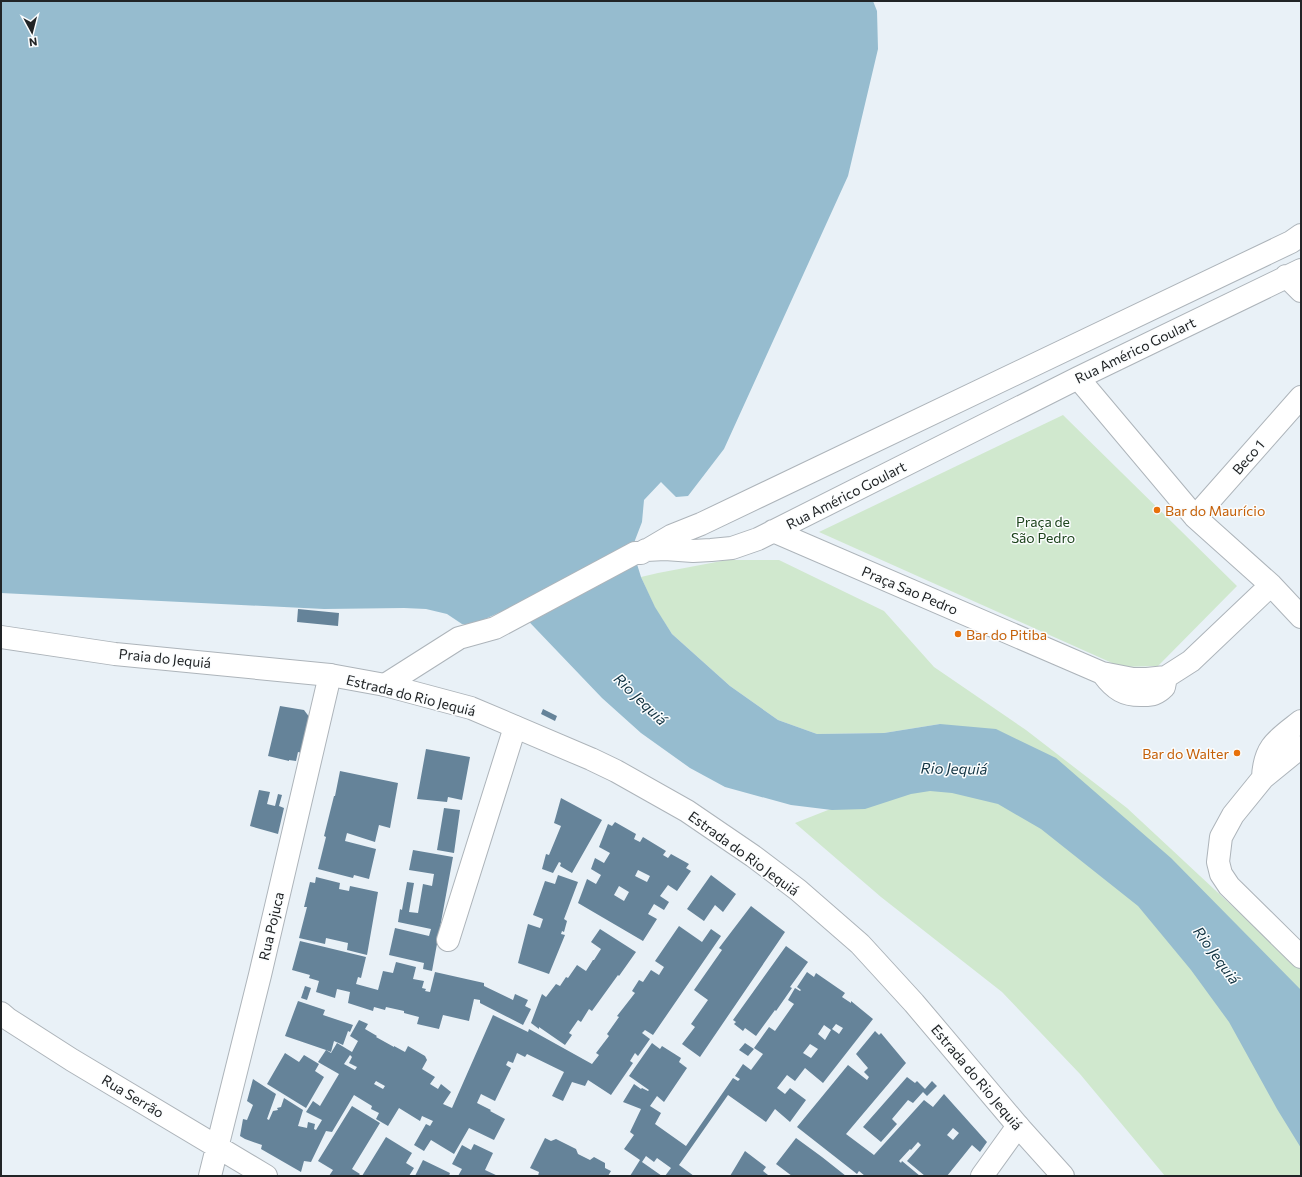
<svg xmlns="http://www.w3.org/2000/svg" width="1302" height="1177" font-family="Commissioner,sans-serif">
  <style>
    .green { fill: #d0e8ce }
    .water { fill: #96bccf }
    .building { fill: #658399; fill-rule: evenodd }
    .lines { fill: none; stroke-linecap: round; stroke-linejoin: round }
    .minor-casing { stroke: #adb4ba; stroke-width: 24 }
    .major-casing { stroke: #adb4ba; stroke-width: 24 }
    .minor { stroke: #fff; stroke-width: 22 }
    .major { stroke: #fff; stroke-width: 22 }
    .food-dot { fill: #e8710a; stroke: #fbfdfe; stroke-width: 1.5 }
    .labels { text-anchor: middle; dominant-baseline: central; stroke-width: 3; stroke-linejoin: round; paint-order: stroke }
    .street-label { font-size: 14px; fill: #212426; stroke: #fbfdfe }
    .food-label { font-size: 14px; fill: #c56008; stroke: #fbfdfe; text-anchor: start }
    .park-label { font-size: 14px; fill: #1d441c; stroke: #fbfdfe }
    .water-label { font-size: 15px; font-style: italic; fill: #113342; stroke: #fbfdfe }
  </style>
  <rect width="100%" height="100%" fill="#e9f1f7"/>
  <path class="green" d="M1063 415 1237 586 1158 666 1121 667 819 532Z
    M727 560H779L884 611 934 667 1026 730 1127 808 1301 970V1007L940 724 884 733 817 734 778 720 730 686 672 634 655 608 641 577 658 573Z
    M908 781 1004 791 1147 896 1301 1122V1176H1165L1080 1074 1002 992 881 897 795 823 861 797Z"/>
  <path class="water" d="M1 1H873L877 11 878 49 848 176 724 449 688 496 676 497 661 482 644 500 642 522 632 548 641 577 655 607 672 634 730 686 778 720 817 734 884 733 940 724 996 729 1056 758 1171 858 1301 990V1148L1277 1109 1229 1022 1191 970 1138 906 1041 829 998 804 952 793 930 791 911 794 865 809 832 810 791 805 725 787 690 768 641 733 602 698 514 606 474 624 468 625 462 624 447 614 426 609 404 608 324 609 1 593Z"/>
  <path class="building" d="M298 609 339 613 338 626 297 622Z
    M280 706 304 710 310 718 302 753 298 752 296 761 289 760V761L268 756Z
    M543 709 557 716 555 721 541 714Z
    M426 749 470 757 462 800 448 797 447 802 417 799Z
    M340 771 398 783 390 828 379 825 375 842 347 833 345 841 376 849 369 879 354 875 353 878 318 869 326 837 324 836 334 796H335Z
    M259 790 270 792 267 804 275 806 278 794 282 795 279 806 284 808 278 834 250 826Z
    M561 798 602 820 572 873 560 866 561 863 559 862 553 873 542 869 546 854 549 855 561 826 554 823Z
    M444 808 460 810 454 853 437 850Z
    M615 822 636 834 634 839 640 842 643 837 666 851 663 855 668 858 671 854 689 864 686 868 691 871 677 891 668 885 660 896 669 902 664 910 654 904 648 914 657 919 643 941 578 903 587 879 596 884 601 875 591 869 595 858 604 863 610 853 599 847 608 824 612 826ZM638 870 650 876 647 882 635 876ZM619 886 629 892 624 901 614 895Z
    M413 850 453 857 432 971 423 969 424 963 389 955 395 928 429 936 431 929 398 922 400 909 402 910 407 882 414 883 409 912 418 913 423 884 432 886 434 874 409 870Z
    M558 875 578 882 564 919 567 921 564 932 562 931 561 934 565 935 549 974 518 963 528 924 540 928 543 919 533 915 545 881 555 884Z
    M711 875 736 894 723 912 715 905 704 921 687 909Z
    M316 877 340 883 339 889 349 891 350 886 378 892 367 955 347 950 348 943 326 938 325 944 299 938 307 907H304L310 882 315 883Z
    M751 906 785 932 700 1057 682 1044 695 1027 691 1024 708 1000 694 990 722 950 719 948Z
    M679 926 702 942 711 929 721 936 653 1035 645 1030 642 1033 650 1039 638 1056 635 1053 630 1061 633 1063 611 1095 588 1080 585 1086 572 1082 563 1101 552 1096 564 1072 527 1054 525 1057 517 1053 513 1063 508 1061 506 1065 511 1068 495 1101 481 1094 477 1103 491 1110 490 1111 505 1119 494 1140 469 1128 454 1154 431 1140 424 1151 414 1145 426 1124 430 1126 433 1121 422 1116 420 1121 399 1108 388 1126 376 1119 379 1113 371 1109 372 1106 354 1095 332 1132 326 1131 311 1162 304 1161 301 1172 261 1149 262 1145 245 1139 240 1136 243 1119 247 1120 253 1105 247 1101 253 1079 276 1094 267 1119 269 1120 273 1111 278 1110 277 1108 281 1107 284 1098 303 1110 298 1126 307 1128 308 1122 315 1124 314 1129 316 1130 322 1120 306 1112 313 1101 320 1106 339 1074 318 1062 326 1050 285 1036 298 1001 325 1010 323 1015 353 1025 350 1032 348 1031 343 1045 334 1041 331 1052 326 1050 331 1053 337 1043 352 1052 358 1041 350 1036 359 1020 368 1024 365 1029 377 1036 376 1037 394 1047V1046L405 1052 408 1046 425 1056 427 1060 422 1069 435 1077 430 1084 438 1089 441 1084 451 1092 443 1104 452 1108 493 1015 528 1032 529 1029 592 1064 599 1055 596 1053 609 1036 607 1034 619 1017 617 1016 635 993 632 991 639 980 643 982 651 970 659 975 664 967 655 961ZM350 1055 352 1057 349 1063 357 1067 355 1070 344 1064ZM376 1081 385 1086 383 1089 374 1084Z
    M600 929 636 952 619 976 618 975 592 1011 589 1009 581 1022 578 1020 569 1033 572 1035 565 1045 539 1027V1029L531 1023 542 994 546 997 556 984 560 986 566 977 568 978 577 965 586 971 593 960H594L601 949 591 942Z
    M300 941 366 957 361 978 358 977 356 984 378 990 383 971 393 973 396 962 416 967 413 979 424 981 422 988 426 989 425 991 430 992 435 972 484 983V986L513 1000 515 994 528 1000 525 1006 531 1009 523 1025 480 1003V1000L474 999 469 1021 443 1015 439 1029 417 1024 419 1017 404 1013V1011L386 1007 385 1010 374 1007 373 1011 348 1003 350 992 337 989 335 998 316 992 319 981 309 978 310 975 292 970Z
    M786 946 808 962 790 987 792 988 776 1011 775 1010 756 1036 745 1028 743 1031 734 1024 736 1022 733 1020Z
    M807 972 814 977 816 973 845 993 842 997 851 1003V1001L873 1019 823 1083 805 1068 795 1081 787 1075 777 1088 785 1094 790 1088 806 1100 790 1122 775 1109 766 1122 728 1095 679 1165 694 1176H665L671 1168 657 1158 654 1162 646 1156 642 1162 662 1176H630L640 1160 624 1149 634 1135 630 1132 641 1109 623 1102 634 1084 641 1089 642 1088 648 1091 649 1090 629 1076 652 1043 660 1049 662 1046 681 1058 679 1062 687 1068 664 1102 657 1096 650 1106 661 1113 655 1124 686 1146 733 1078 738 1081 740 1079 735 1076 743 1064 751 1070 763 1054 754 1048 769 1027 775 1031 794 1004 788 1000 795 988 800 991 801 990 797 987ZM836 1024 843 1028 839 1034 832 1029ZM824 1025 831 1030 825 1040 818 1034ZM810 1044 818 1049 811 1058 803 1053Z
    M305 986 311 988 307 1000 301 998Z
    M875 1031 879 1035 881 1033 906 1063 846 1134 874 1155 924 1100 933 1107 944 1094 987 1142 980 1152 972 1145 947 1176H925L907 1161 921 1145 918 1142 911 1150 910 1149 899 1161 901 1163 902 1161 920 1176H865L859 1171 857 1174 797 1127 848 1065 867 1080 869 1077 864 1072 868 1068 856 1054ZM953 1128 959 1133 953 1140 947 1135Z
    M745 1043 754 1049 748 1056 739 1050Z
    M285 1053 299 1062 304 1055 319 1064 315 1071 324 1077 306 1108 267 1084Z
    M907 1077 915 1083 917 1081 925 1089 932 1081 937 1086 927 1096 923 1092 913 1103 908 1100 892 1119 897 1124 881 1142 863 1127Z
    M352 1106 380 1123 352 1169 360 1174 358 1176H329L333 1170 318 1161Z
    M386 1137 412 1153 406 1163 414 1168 409 1176H362Z
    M545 1138 551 1141 556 1139 576 1149 578 1154 590 1160 594 1157 605 1163V1168L611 1171 608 1176H565L563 1175 562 1176H538L539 1172 530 1168Z
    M796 1138 822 1157 846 1176H792L776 1164Z
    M474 1144 493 1153 485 1170 498 1176H458L462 1169 452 1164 462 1145 471 1150Z
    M745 1151 766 1167 763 1171 768 1175 767 1176H730Z
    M423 1160 450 1173 449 1176H415Z"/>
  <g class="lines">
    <g class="minor-casing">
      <path id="minor" d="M1286 276 1301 291
        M1078 378 1195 517 1271 585 1301 617
        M1195 517 1301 397
        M773 531 1102 673 1133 679H1147L1166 677 1191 661 1271 585
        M649 549 671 536 701 524 1291 242 1301 235
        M1103 674C1114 689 1124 696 1144 695 1152 695 1157 694 1164 687L1166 677
        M385 685 459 638 495 628 635 553H641L646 550 665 549 693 551 711 550 732 548 758 539 1078 378 1301 270
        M1301 747 1263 778 1233 815 1221 837 1218 862 1221 874 1229 886 1301 957
        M1263 778C1264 746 1278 739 1301 721
        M448 940 515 727
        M1 1013 8 1019 72 1060 266 1176
        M210 1176 260 975 330 675
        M982 1176 1018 1126"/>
    </g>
    <g class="major-casing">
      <path id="major" d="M1 637 115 654 330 675 385 685 471 708 591 759 616 771 687 811 753 856 798 890 860 944 914 1003 1018 1126 1063 1176"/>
    </g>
    <use href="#minor" class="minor"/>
    <use href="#major" class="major"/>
  </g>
  <g class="food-dot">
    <circle cx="1157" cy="510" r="4"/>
    <circle cx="958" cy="634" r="4"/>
    <circle cx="1237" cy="753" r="4"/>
  </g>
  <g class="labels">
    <g class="street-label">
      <text transform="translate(1135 350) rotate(-26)">Rua Américo Goulart</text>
      <text transform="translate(1248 457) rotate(-49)">Beco 1</text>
      <text transform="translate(846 495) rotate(-27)">Rua Américo Goulart</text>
      <text transform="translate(910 590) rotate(23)">Praça Sao Pedro</text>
      <text transform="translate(165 658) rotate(6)">Praia do Jequiá</text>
      <text transform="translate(411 695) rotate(14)">Estrada do Rio Jequiá</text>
      <text transform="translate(744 853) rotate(36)">Estrada do Rio Jequiá</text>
      <text transform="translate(271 926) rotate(-77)">Rua Pojuca</text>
      <text transform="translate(977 1077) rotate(50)">Estrada do Rio Jequiá</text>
      <text transform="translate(133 1096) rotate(31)">Rua Serrão</text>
    </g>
    <g class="food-label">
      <text x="1165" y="510">Bar do Maurício</text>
      <text x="966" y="634">Bar do Pitiba</text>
      <text x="1229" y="753" text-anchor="end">Bar do Walter</text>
    </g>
    <g class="park-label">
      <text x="1043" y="521">Praça de<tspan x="1043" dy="16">São Pedro</tspan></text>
    </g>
    <g class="water-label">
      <text transform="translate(641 699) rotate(44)">Rio Jequiá</text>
      <text transform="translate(954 768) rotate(1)">Rio Jequiá</text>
      <text transform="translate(1217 955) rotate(54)">Rio Jequiá</text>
    </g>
  </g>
  <rect width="1302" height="1177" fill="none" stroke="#212426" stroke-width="4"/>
  <g transform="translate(32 32) rotate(173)" stroke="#fbfdfe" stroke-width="3" paint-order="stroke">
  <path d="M0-3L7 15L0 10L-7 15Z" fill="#212426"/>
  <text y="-6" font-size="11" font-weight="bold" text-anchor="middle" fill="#212426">N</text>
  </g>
</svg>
